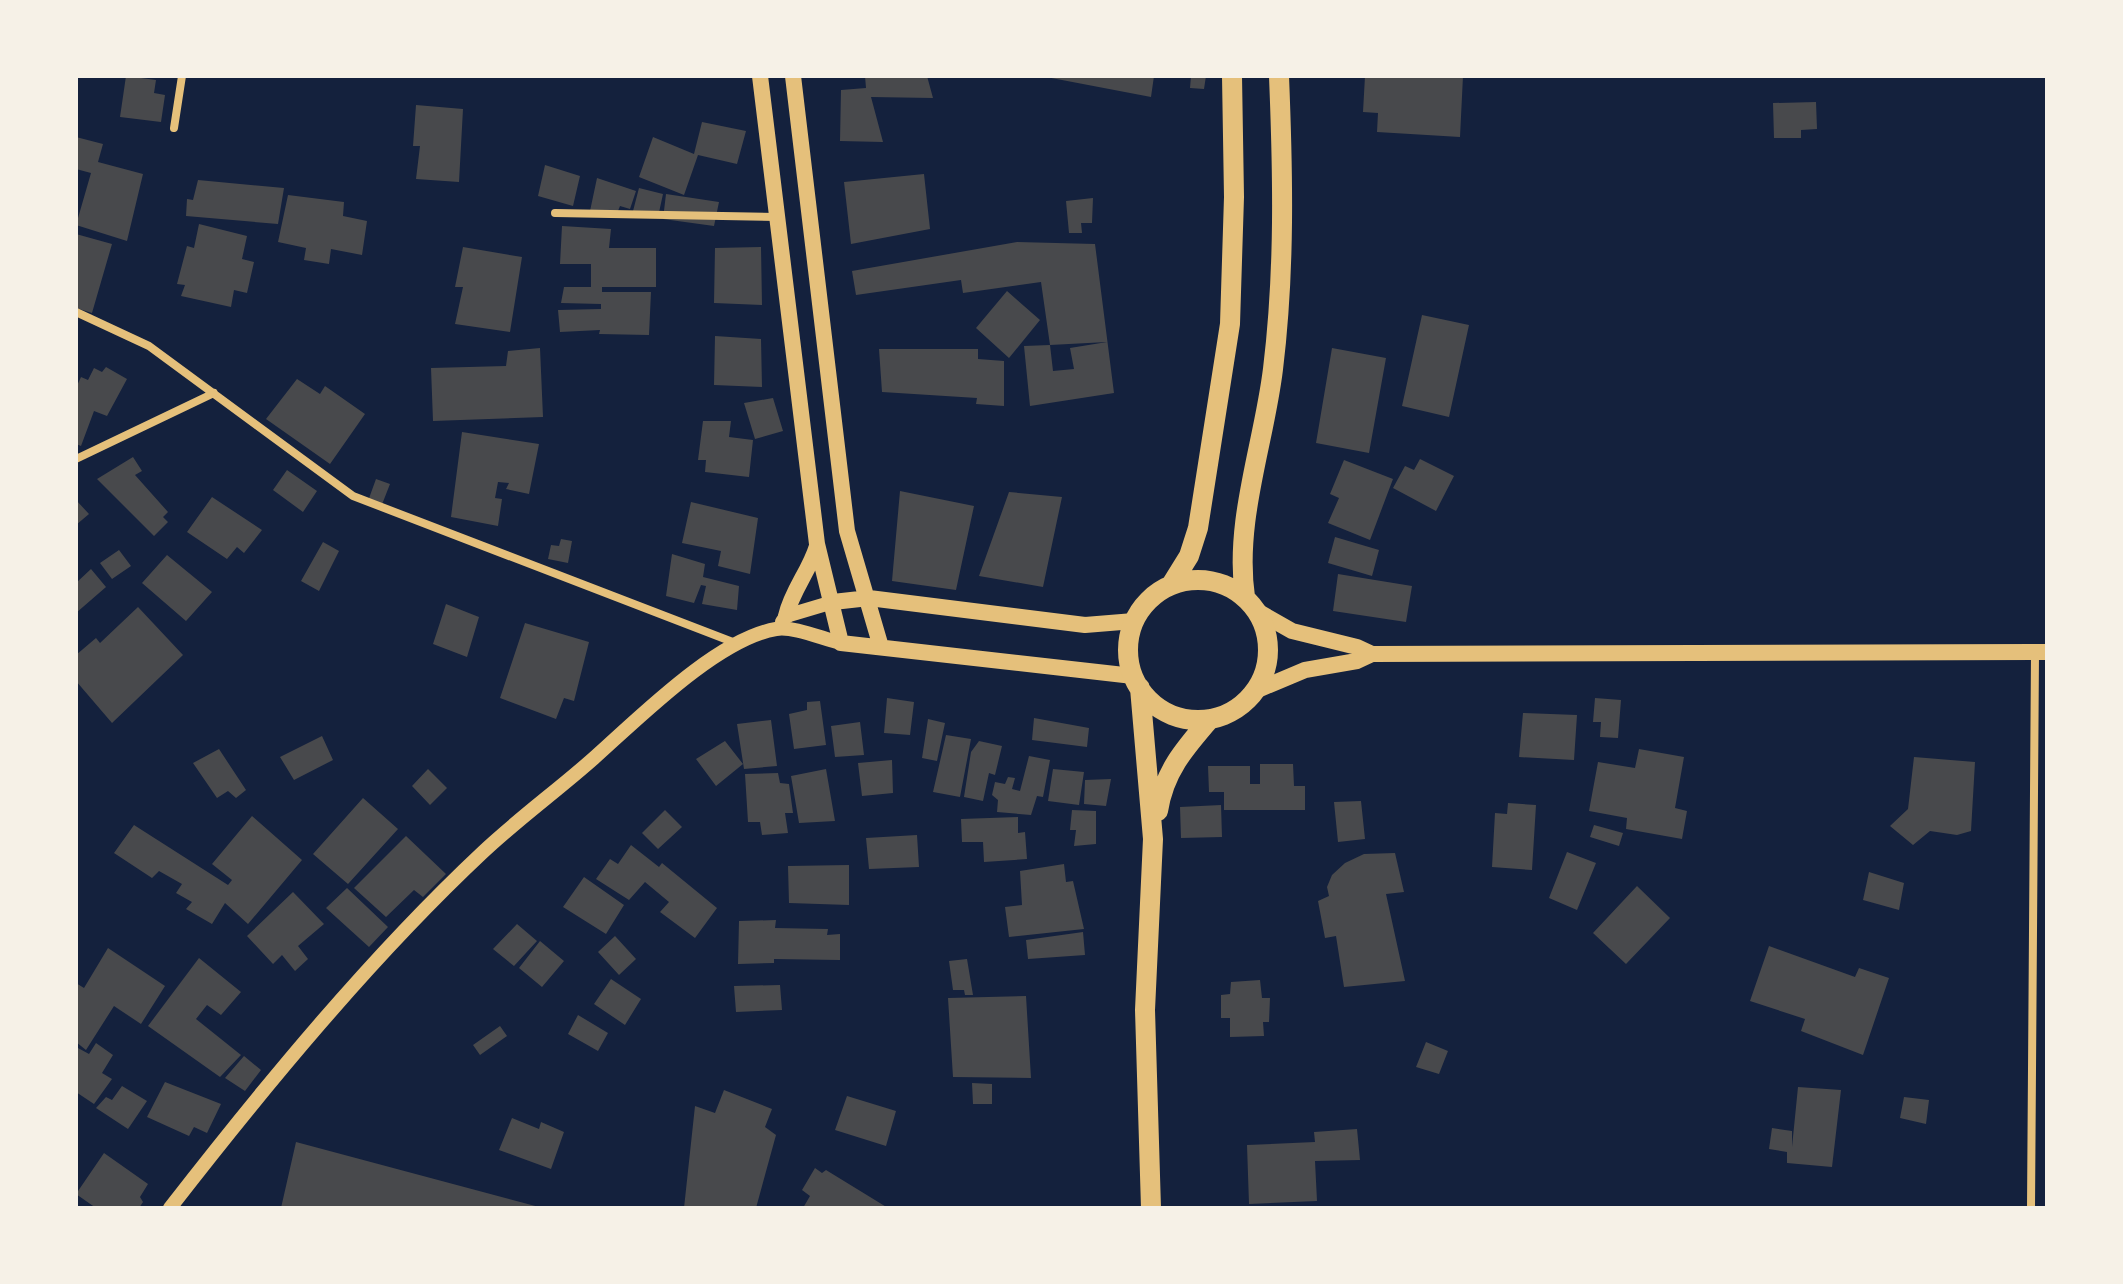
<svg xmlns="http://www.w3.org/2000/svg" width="2123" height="1284" font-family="'Alegreya Sans',sans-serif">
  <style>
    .building { fill: #48494c; fill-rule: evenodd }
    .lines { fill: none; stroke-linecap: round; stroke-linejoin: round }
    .minor { stroke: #e5c07b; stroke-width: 8 }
    .tertiary { stroke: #e5c07b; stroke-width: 14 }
    .secondary { stroke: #e5c07b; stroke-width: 16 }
    .primary { stroke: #e5c07b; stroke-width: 20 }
  </style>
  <rect width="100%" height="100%" fill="#14213d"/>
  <path class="building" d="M126 76 156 80 154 93 165 95 161 122 120 117Z
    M865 76H927L933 98 871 97 883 142 840 141 841 90 866 88Z
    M1041 76H1154L1151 97Z
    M1191 76H1206L1204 89 1190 88Z
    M1365 76H1463L1460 137 1377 132 1378 113 1363 112Z
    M1816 102 1817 129 1801 130V138H1774L1773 103Z
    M416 105 463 109 459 182 416 179 420 146H413Z
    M702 122 746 131 737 164 698 155 684 195 639 177 653 137 694 154Z
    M76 137 103 144 98 162 143 174 127 241 76 225 91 173 76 169Z
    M545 165 580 176 573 206 538 196Z
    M924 174 930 229 851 244 844 182Z
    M597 178 636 191 630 209 620 206 616 216 590 211Z
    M198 180 284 188 278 224 186 216 187 199 193 200Z
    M639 188 663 194 658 217 633 211Z
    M666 194 719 202 714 226 663 219Z
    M288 195 344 202 343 216 367 221 362 255 331 249 329 264 304 260 306 248 278 242Z
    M1093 198 1092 223H1081L1082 233H1069L1066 201Z
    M199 224 247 236 242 259 254 262 247 293 234 290 231 307 181 296 185 285 177 284 187 246 194 248Z
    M562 226 611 229 609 248H656V287H602V292H651L649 335 599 334 600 330 560 332 558 310 601 309V304L561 303 564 287H591V264H560Z
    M76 234 112 244 92 313 76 308Z
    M1017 242 1095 244 1114 393 1030 406 1024 346 1050 345 1041 282 963 293 961 280 856 295 852 271ZM1107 342 1070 348 1074 369 1053 371 1050 345Z
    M463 247 522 257 510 332 455 324 463 287H455Z
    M761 247 762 305 714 303 715 248Z
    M1007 291 1040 320 1009 358 976 328Z
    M1422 315 1469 325 1449 417 1402 406Z
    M715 336 761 339 762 387 714 385Z
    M540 348 543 417 433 421 431 368 506 366 508 351Z
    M1332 348 1386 358 1369 453 1316 443Z
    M879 349H978V359L1004 361V406L976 404 977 398 882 392Z
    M106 367 127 379 107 416 94 411 81 446 76 444V388L81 377 88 380 94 368 102 372Z
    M297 379 320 394 325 386 365 414 330 464 266 419Z
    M773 398 783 431 755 439 744 403Z
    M703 421H731L729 437 753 440 749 477 705 472 706 460H698Z
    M462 432 539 444 529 494 506 489 509 483 498 482 495 498 502 499 498 526 451 517Z
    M133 457 142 471 135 475 168 512 163 517 168 522 154 536 97 479Z
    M1420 459 1454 476 1436 511 1393 488 1405 466 1414 470Z
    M1344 460 1393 479 1370 540 1328 523 1339 498 1330 494Z
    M287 470 317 491 303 512 273 490Z
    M376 479 390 484 381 507 368 501Z
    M900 491 974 506 956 590 892 581Z
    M1009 492 1062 497 1043 587 979 576Z
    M212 497 262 530 244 553 237 547 227 559 187 532Z
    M76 500 89 514 76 525Z
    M691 502 758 518 750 574 718 566 721 551 682 543Z
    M1335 537 1379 550 1372 576 1328 563Z
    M561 539 572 541 568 563 548 559 551 545 559 546Z
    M323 542 339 551 319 591 301 581Z
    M119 550 131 566 112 579 100 563Z
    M672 554 705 564 703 577 739 586 737 610 702 604 706 586 701 585 694 603 666 596Z
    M167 555 212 592 186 621 142 583Z
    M91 569 106 587 76 613V583Z
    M1338 574 1412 586 1406 622 1333 611Z
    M446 604 479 617 467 657 433 644Z
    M138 607 183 655 112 723 76 681V655L96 638 100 643Z
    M525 623 589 642 574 701 564 698 556 719 500 698Z
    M887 698 914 702 910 735 884 733Z
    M1595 698 1621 700 1618 738 1600 737 1601 722H1593Z
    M820 701 826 745 794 749 789 714 807 710V702Z
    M1523 713 1577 715 1574 760 1519 757Z
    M1034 718 1089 728 1087 747 1032 740Z
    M928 719 945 723 937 761 922 758Z
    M771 720 777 766 744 769 737 724Z
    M860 722 864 755 835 757 831 726Z
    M946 735 971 739 960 797 933 792Z
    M322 736 333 760 294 780 280 757Z
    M725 741 743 764 716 786 696 759Z
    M979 741 1002 746 995 775 989 773 983 801 964 797 971 752Z
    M219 749 246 790 236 798 228 791 217 798 193 763Z
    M1639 749 1684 757 1675 808 1687 811 1682 839 1626 829 1627 818 1589 811 1598 762 1635 768Z
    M1029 756 1050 760 1043 797 1037 796 1031 815 997 812 998 800 992 795 995 782 1005 784 1008 777 1015 778 1012 789 1020 791Z
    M1914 757 1975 762 1971 831 1957 835 1930 831 1913 845 1890 826 1908 809Z
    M892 760 893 793 862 796 858 763Z
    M1260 764H1293L1294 786H1305V810H1224V792H1209L1208 766H1250V784H1260Z
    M428 769 447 788 430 805 412 786Z
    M826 769 835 821 799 823 791 776Z
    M1053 769 1084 772 1079 805 1048 801Z
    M778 773 780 783 789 784 793 813H785L788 833 762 835 760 822H748L745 774Z
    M1111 779 1106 806 1084 804 1085 780Z
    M363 798 398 829 348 884 313 854Z
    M1361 801 1365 839 1338 842 1334 802Z
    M1508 803 1536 805 1532 870 1492 867 1495 813 1507 814Z
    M1221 805 1222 837 1181 838 1180 807Z
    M665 810 682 827 658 849 642 833Z
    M1072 810 1096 811V844L1074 846 1076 830H1070Z
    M252 816 302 860 248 924 225 903 212 924 186 909 192 902 176 893 182 884 159 871 152 878 114 853 134 825 228 885 232 880 212 864Z
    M1018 817V833L1025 832 1027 859 984 862 983 842H962L961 819Z
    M1594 825 1623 833 1619 846 1590 837Z
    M917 835 919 867 869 869 866 838Z
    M406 836 446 874 423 897 414 890 386 917 354 888Z
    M631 845 659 867 662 863 717 908 695 938 660 912 669 902 645 882 629 900 596 879 610 859 618 864Z
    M1567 852 1596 863 1577 910 1549 898Z
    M1395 853 1404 892 1386 894 1405 981 1344 987 1336 936 1325 938 1318 901 1329 896 1327 887 1332 875 1345 863 1364 854Z
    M1064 864 1066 882 1073 881 1084 929 1009 937 1005 907 1022 905 1020 871Z
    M849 865V905L789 903 788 866Z
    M1869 872 1904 883 1899 910 1863 900Z
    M584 877 624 905 606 934 563 907Z
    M1637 886 1670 918 1626 964 1593 933Z
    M347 888 388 927 369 947 326 908Z
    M293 892 324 924 298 946 308 959 295 971 282 955 273 964 247 936Z
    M776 920 775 928 828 929 827 935 840 934V960L774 959V963L738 964 739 921Z
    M517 924 537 941 514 966 493 949Z
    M1083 932 1085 955 1028 959 1026 940Z
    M615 936 636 959 619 975 598 952Z
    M540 941 564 961 542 987 519 968Z
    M1769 946 1855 977 1859 968 1889 978 1863 1055 1801 1031 1805 1019 1750 1001Z
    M108 948 165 986 141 1024 114 1006 86 1050 76 1042V983L84 988Z
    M199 958 241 992 221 1015 207 1005 196 1019 241 1055 220 1077 148 1026Z
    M967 959 973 995H965L964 990H953L949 961Z
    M611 979 641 999 625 1025 594 1004Z
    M1260 980 1262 998H1270L1269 1022H1263L1264 1036 1230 1037V1018H1221V995L1230 994 1231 982Z
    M780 985 782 1010 736 1012 734 986Z
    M1026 996 1031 1078 953 1077 948 998Z
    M578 1015 608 1033 598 1051 568 1034Z
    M500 1026 507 1036 480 1055 473 1045Z
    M1426 1042 1448 1051 1439 1074 1416 1067Z
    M96 1043 113 1055 102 1073 112 1079 94 1104 76 1092V1051L78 1048 89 1054Z
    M244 1056 261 1070 245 1091 225 1078Z
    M165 1082 221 1104 207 1133 194 1127 189 1136 147 1117Z
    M972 1083 992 1084V1104H973Z
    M122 1086 147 1101 128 1129 96 1108 106 1097 112 1100Z
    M1798 1087 1841 1090 1832 1167 1787 1163V1152L1769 1149 1772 1128 1792 1131V1147Z
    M724 1090 772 1109 765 1127 776 1135 756 1208H684L695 1106 715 1113Z
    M847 1096 896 1111 886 1146 835 1130Z
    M1904 1097 1929 1100 1926 1124 1900 1118Z
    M512 1118 539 1129 541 1122 564 1132 551 1169 499 1150Z
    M1357 1129 1360 1160 1315 1161 1317 1201 1249 1204 1247 1145 1315 1142 1314 1132Z
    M296 1142 539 1207 538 1208H281Z
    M104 1153 148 1184 140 1197 143 1202 139 1208H96L76 1194Z
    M815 1168 822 1173 826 1170 888 1208H803L810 1196 802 1190Z"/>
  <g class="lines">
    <path class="minor" d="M174 128 182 76
      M555 213 776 217
      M76 312 149 346 353 496 738 644
      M76 459 214 393
      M2031 1208 2035 653"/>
    <path class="tertiary" d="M782 622 786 616 833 602
      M170 1208C264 1087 371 957 483 852 518 819 558 790 594 758 638 719 717 639 776 629 794 626 823 639 841 643"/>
    <path class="secondary" d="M760 76 817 544 841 643 1133 676
      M793 76 847 531 881 647
      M833 602 869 598 1085 625 1134 621
      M1257 611 1292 631 1357 647 1372 654
      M786 616C792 590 809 572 817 546
      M1255 691 1305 670 1357 661 1372 654 2047 652"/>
    <path class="primary" d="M1128 650a70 70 0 1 1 140 0a70 70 0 1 1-140 0Z
      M1171 585 1189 556 1198 528 1230 324 1234 197 1232 76
      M1245 597C1234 521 1264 444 1273 369 1285 271 1283 174 1279 76
      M1140 688 1153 839 1145 1010 1151 1208
      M1158 811C1164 772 1184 749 1210 719"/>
  </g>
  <rect width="2123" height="1284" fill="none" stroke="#f6f1e7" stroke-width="156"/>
</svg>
